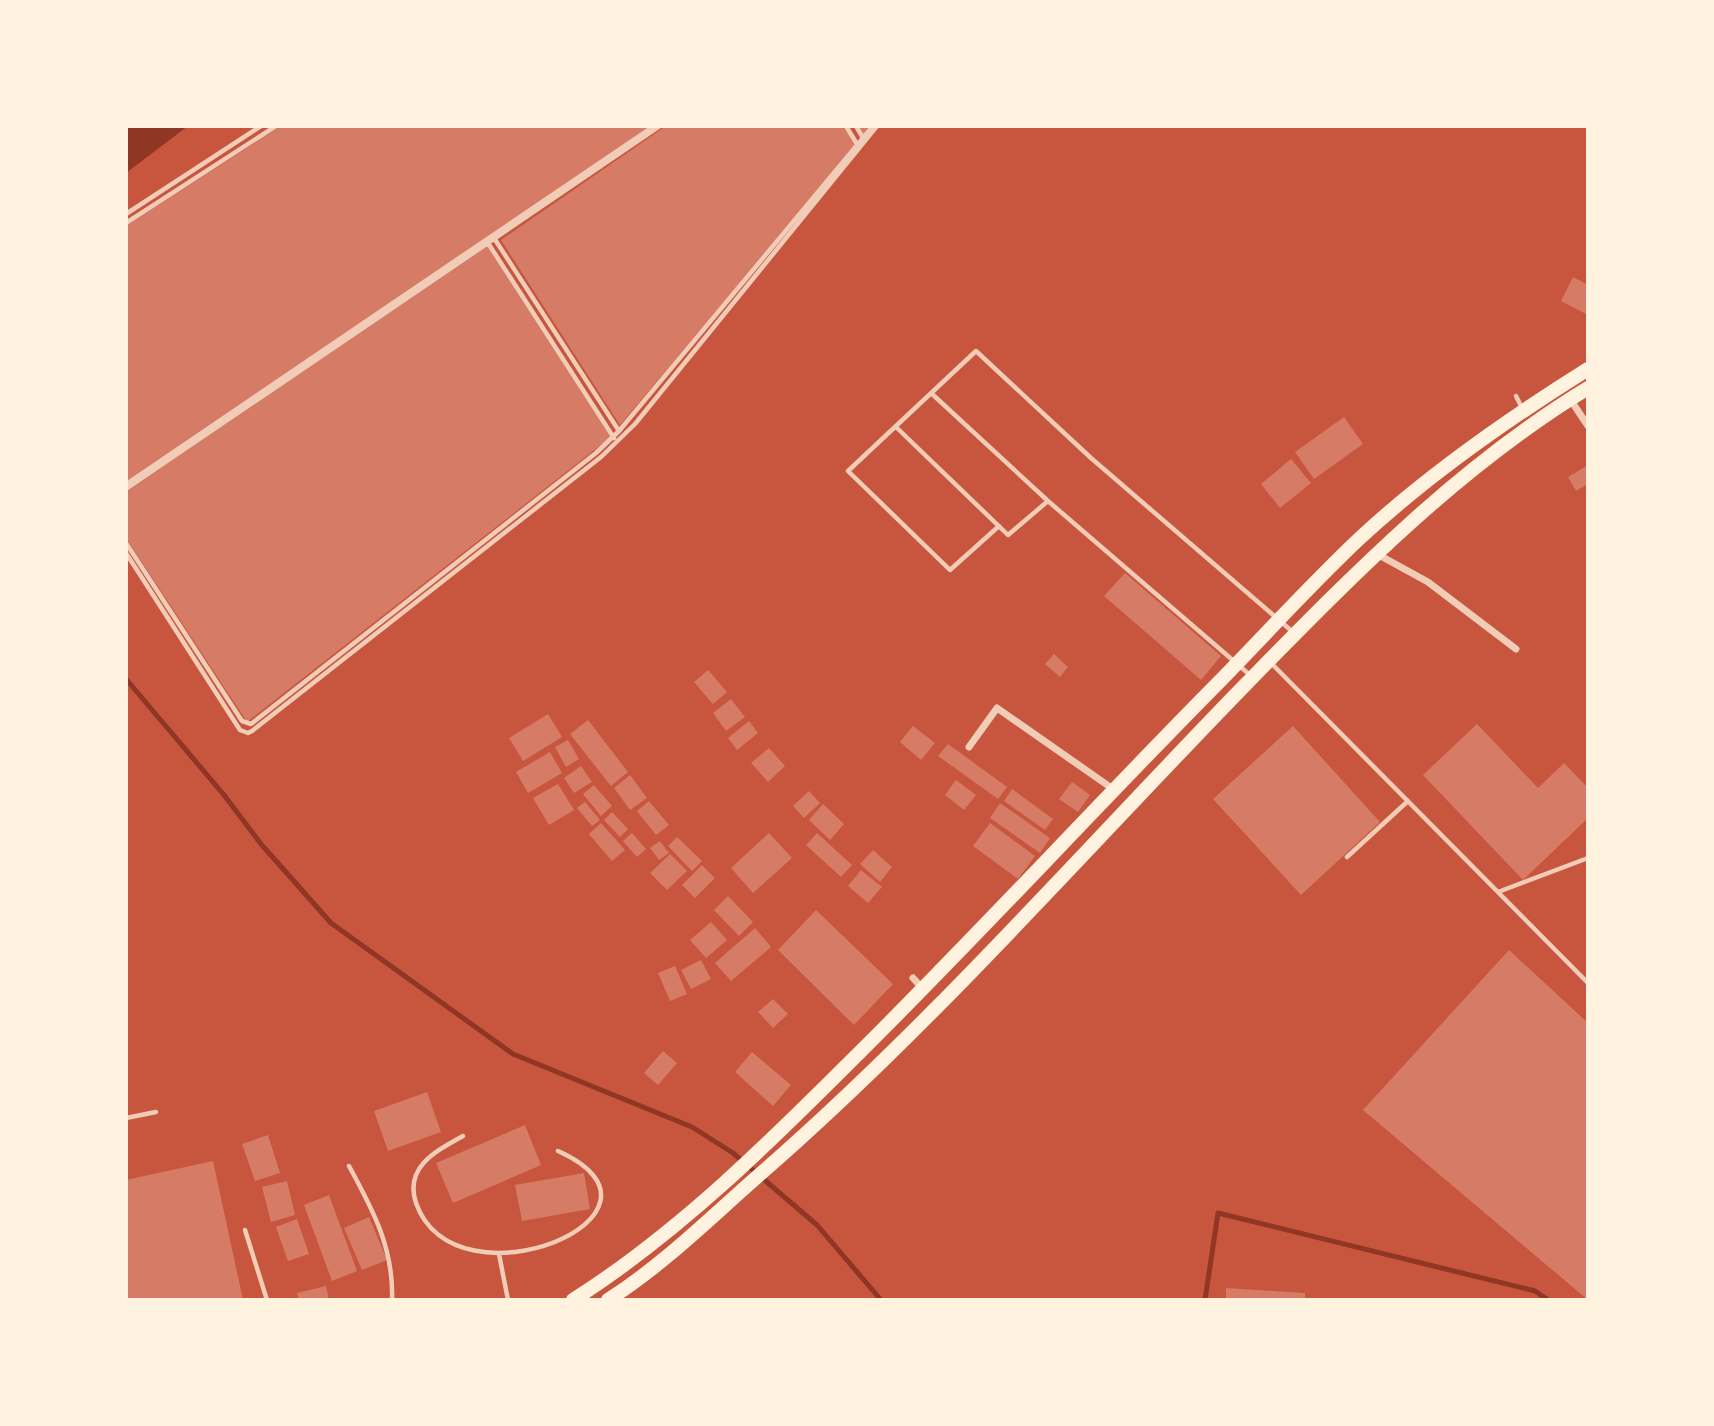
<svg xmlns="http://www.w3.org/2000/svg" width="1714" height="1426" font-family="'IBM Plex Serif',serif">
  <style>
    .water { fill: #8f3625 }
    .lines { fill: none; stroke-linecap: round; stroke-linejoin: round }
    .stream { stroke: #8f3625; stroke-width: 5 }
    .building { fill: #d67c66 }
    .service { stroke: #f1ccb7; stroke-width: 4.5 }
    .minor { stroke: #f1ccb7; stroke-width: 7 }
    .trunk { stroke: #fff3e0; stroke-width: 14 }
  </style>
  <rect width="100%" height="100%" fill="#c8553d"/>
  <path class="water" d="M126 126H188L126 173Z"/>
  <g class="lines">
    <path class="stream" d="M126 679 224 795 261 844 331 923 513 1054 692 1127 733 1153 817 1225 881 1300
      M1205 1300 1218 1213 1535 1291 1548 1300"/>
  </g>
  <path class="building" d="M281 126H652L126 481V226Z
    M666 126H845L857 144 620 425 501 240Z
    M858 126H871L864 136Z
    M488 244 611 437 247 722 126 538V492Z
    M1573 277 1588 285V315L1561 301Z
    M1344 417 1363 444 1314 479 1295 452Z
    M1291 459 1311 483 1280 508 1261 484Z
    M1588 465V484L1576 491 1568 477Z
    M1125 573 1221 656 1201 680 1104 596Z
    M1054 654 1068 667 1060 677 1045 664Z
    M708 670 727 692 713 704 694 682Z
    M731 699 745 717 726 731 713 713Z
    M548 714 562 737 523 761 509 738Z
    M588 720 628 772 611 786 570 734Z
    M749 721 758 733 737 750 728 738Z
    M1477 724 1538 788 1564 763 1588 788V818L1523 880 1423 775Z
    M913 726 935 743 921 760 900 742Z
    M1293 726 1380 822 1301 895 1213 799Z
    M568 740 579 759 566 767 555 747Z
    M948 744 1007 787 998 799 938 756Z
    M769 748 785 766 768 782 751 763Z
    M550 752 562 773 528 793 516 772Z
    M581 766 592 782 574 793 564 778Z
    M630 775 647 798 630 810 614 788Z
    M956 780 976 795 964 810 945 795Z
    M1072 782 1090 795 1078 812 1059 799Z
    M558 784 574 810 549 825 533 798Z
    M594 785 612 806 601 816 583 794Z
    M1012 789 1053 819 1045 830 1004 801Z
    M809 791 820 803 804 818 793 806Z
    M649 801 669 825 656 835 637 811Z
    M585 802 600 820 592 826 577 808Z
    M1000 803 1050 838 1040 853 990 818Z
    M823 804 844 824 830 840 809 820Z
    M612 812 628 829 620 837 604 820Z
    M601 823 625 850 612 861 589 834Z
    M990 823 1035 856 1018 879 973 846Z
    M632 833 646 849 637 857 623 841Z
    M769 833 792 858 753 893 731 868Z
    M817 833 852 865 841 877 806 845Z
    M677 837 702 861 692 871 668 846Z
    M660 841 669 853 659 860 650 848Z
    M873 850 892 867 880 882 860 864Z
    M670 854 687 871 667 890 650 873Z
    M702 865 715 878 695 898 682 885Z
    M861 870 882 887 868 903 848 886Z
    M728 896 753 922 739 936 714 910Z
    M816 910 893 984 854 1025 778 950Z
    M711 922 727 940 706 958 690 940Z
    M755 928 771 947 731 981 715 963Z
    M1509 950 1588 1023V1300L1363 1110Z
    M701 960 711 979 691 989 681 970Z
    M675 966 687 994 670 1001 658 973Z
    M773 999 788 1014 773 1028 758 1012Z
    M663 1051 677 1063 658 1085 644 1073Z
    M752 1052 791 1085 773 1106 735 1072Z
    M427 1092 441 1132 388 1151 374 1111Z
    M525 1125 541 1165 453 1203 436 1163Z
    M268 1135 280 1173 255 1181 242 1144Z
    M213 1161 243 1300H126V1180Z
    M584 1173 590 1209 522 1221 515 1185Z
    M287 1181 295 1215 271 1222 262 1187Z
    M329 1195 357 1271 332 1281 304 1205Z
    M369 1217 387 1260 362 1270 344 1228Z
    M297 1219 309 1254 288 1261 276 1227Z
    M326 1286 329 1300H299L297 1293Z
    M1226 1288 1305 1293V1300H1226Z"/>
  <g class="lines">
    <path class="service" d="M846 126 857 144
      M856 126 863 138
      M126 214 261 126
      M126 223 276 126
      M494 238 619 431
      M488 243 614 438
      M931 393 1048 501 1250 675
      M1516 396 1522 408
      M896 427 1008 535 1048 501
      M126 484 654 126
      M126 489 660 126
      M999 526 950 570 848 471 976 351 1091 458 1294 633
      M126 543 242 721 251 724 596 453 619 431 873 126
      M126 553 240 730 248 733 252 731 601 457 635 424 877 126
      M1272 664 1588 983
      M1347 857 1408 801
      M1498 892 1588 858
      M126 1118 156 1112
      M463 1136C436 1151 404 1167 416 1203 455 1314 698 1214 558 1151
      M349 1166C373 1210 394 1249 392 1300
      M245 1230 267 1300
      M499 1254 508 1300"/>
    <path class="minor" d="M1570 399 1588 426
      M1377 554 1428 582 1516 649
      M969 747 997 708 1113 789
      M913 978 923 989"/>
    <path class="trunk" d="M573 1300C680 1232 772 1140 861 1051 983 930 1098 804 1219 682 1266 634 1311 584 1360 538 1429 474 1508 419 1588 369
      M608 1300C663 1265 709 1219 758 1176 933 1024 1086 848 1247 683 1353 575 1458 467 1588 388"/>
  </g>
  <rect width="1714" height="1426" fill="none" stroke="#fff3e0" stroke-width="256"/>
</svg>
